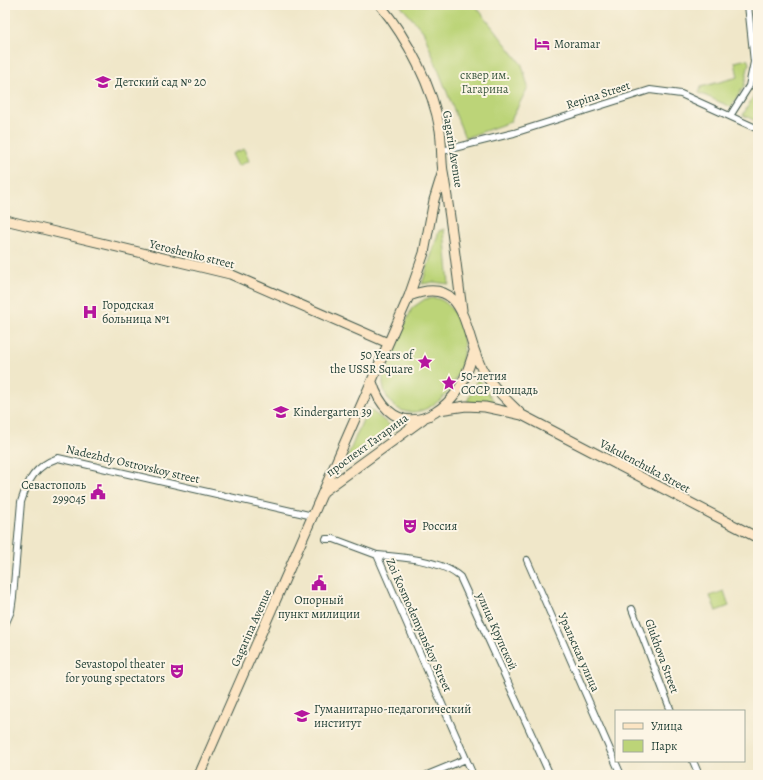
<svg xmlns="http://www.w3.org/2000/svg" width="763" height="780" font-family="Alegreya,serif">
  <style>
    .green { fill: #bcd478; stroke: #6e8856 }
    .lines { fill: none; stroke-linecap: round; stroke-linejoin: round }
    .street-casing { stroke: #3e564a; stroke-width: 8 }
    .secondary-casing { stroke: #3e564a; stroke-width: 11 }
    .street { stroke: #fff; stroke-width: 6 }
    .secondary { stroke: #fce5c4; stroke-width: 9 }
    .labels { text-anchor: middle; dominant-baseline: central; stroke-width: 4; stroke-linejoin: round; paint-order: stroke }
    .poi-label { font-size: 12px; fill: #1f3d34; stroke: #fcf5e5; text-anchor: start }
    .park-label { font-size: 12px; fill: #3e5b42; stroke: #fcf5e5 }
    .street-label { font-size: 12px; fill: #1f3d34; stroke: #fcf5e5 }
  </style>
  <rect width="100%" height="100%" fill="#fcf5e5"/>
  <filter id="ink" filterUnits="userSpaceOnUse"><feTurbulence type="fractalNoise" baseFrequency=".025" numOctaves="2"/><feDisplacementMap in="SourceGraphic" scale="8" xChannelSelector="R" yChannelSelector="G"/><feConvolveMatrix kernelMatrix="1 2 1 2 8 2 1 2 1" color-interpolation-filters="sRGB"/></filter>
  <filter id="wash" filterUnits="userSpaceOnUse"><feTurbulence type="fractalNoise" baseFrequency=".012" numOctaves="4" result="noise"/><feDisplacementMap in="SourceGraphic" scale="16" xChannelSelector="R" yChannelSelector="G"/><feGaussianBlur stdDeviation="0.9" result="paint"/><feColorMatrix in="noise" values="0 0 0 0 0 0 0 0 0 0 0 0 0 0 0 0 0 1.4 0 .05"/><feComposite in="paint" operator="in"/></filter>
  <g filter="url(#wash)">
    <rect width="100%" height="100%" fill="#f0e7c9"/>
    <path class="green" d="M400 5H475L522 65 528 87 510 122 465 138 423 31Z
      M747 59 749 63 744 86 731 107 699 93 701 87 738 77 735 62Z
      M758 88V122L743 115Z
      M244 149 249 161 238 166 232 154Z
      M444 229 449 284 433 282 422 284 439 231Z
      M435 298C447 300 453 310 458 320 468 340 464 365 453 384 442 405 410 424 391 403 384 394 382 385 383 375L412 308 425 299Z
      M478 378 498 407 467 402Z
      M368 408 396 430 342 469Z
      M724 591 729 606 716 611 710 596Z"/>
  </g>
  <g filter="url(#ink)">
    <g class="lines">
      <g class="street-casing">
        <path id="street" d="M730 116 749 86 754 62 748 5
          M442 151 514 133 650 90 681 94 758 129
          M326 539H334L377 555 473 775
          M377 555C402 557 441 560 460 577L550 775
          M527 560 621 775
          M632 609 671 711
          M5 625 11 611 13 597 21 502C28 480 35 466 58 458L313 516
          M693 761 699 775
          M427 775 466 759"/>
      </g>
      <g class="secondary-casing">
        <path id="secondary" d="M380 5C407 38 433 87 440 130 442 144 441 158 443 172 451 218 456 264 462 310
          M5 220 230 274 388 343
          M409 296C469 272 463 336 483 371 493 388 508 401 522 415
          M372 382C388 433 430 429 458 390 466 379 470 364 474 351
          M439 410 466 406 485 407 522 415 758 538
          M324 491 423 419
          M199 775 409 296 424 253 434 200 443 171"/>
      </g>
      <use href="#street" class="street"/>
      <use href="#secondary" class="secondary"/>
    </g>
  </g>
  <defs>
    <g id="hotel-bare" transform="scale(1.2)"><path d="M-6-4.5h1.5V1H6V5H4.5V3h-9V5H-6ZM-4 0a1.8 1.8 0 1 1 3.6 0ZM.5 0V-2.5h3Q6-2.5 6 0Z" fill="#b5179e" stroke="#fcf5e5" stroke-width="2.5" paint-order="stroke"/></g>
    <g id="school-bare" transform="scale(1.2)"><path d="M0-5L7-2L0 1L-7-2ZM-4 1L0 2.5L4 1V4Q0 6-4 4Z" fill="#b5179e" stroke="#fcf5e5" stroke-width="2.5" paint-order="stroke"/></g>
    <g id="hospital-bare" transform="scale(1.2)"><path d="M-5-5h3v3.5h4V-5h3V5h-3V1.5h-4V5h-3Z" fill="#b5179e" stroke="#fcf5e5" stroke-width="2.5" paint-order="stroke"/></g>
    <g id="sight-bare" transform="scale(1.2)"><path d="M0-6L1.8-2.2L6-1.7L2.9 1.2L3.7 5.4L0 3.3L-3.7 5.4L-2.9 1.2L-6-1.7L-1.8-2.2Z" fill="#b5179e" stroke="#fcf5e5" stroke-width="2.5" paint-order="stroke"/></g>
    <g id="civic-bare" transform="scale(1.2)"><path d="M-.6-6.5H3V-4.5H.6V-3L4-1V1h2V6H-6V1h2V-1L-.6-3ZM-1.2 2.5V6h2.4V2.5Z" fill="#b5179e" stroke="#fcf5e5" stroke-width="2.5" paint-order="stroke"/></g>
    <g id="theatre-bare" transform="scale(1.2)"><path d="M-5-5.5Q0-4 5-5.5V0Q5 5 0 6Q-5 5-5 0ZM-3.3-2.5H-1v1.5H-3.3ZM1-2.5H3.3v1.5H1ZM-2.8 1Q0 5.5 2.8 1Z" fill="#b5179e" stroke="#fcf5e5" stroke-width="2.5" paint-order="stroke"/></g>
    <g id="university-bare" transform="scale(1.2)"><path d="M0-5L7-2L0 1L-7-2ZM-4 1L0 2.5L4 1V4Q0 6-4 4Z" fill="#b5179e" stroke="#fcf5e5" stroke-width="2.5" paint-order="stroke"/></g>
  </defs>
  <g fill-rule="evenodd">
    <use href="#hotel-bare" x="542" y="44"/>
    <use href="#school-bare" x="103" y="82"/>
    <use href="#hospital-bare" x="90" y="312"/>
    <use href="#sight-bare" x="425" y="362"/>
    <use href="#sight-bare" x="449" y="383"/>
    <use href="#school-bare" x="281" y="412"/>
    <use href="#civic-bare" x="98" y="492"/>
    <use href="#theatre-bare" x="410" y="526"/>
    <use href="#civic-bare" x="319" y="583"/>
    <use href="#theatre-bare" x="177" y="671"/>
    <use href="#university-bare" x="302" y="716"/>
  </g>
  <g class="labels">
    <g class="poi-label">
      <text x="554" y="44">Moramar</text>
      <text x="115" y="82">Детский сад № 20</text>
      <text x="102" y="305">Городская<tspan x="102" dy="14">больница №1</tspan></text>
      <text x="413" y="355" text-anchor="end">50 Years of<tspan x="413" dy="14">the USSR Square</tspan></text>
      <text x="461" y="376">50-летия<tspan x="461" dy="14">СССР площадь</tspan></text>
      <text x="293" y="412">Kindergarten 39</text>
      <text x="86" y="485" text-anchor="end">Севастополь<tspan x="86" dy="14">299045</tspan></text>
      <text x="422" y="526">Россия</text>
      <text x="319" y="600" text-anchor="middle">Опорный<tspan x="319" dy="14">пункт милиции</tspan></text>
      <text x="165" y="664" text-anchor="end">Sevastopol theater<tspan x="165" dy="14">for young spectators</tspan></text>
      <text x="314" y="709">Гуманитарно-педагогический<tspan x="314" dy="14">институт</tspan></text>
    </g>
    <g class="park-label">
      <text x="485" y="75">сквер им.<tspan x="485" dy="14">Гагарина</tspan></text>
    </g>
    <g class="street-label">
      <text transform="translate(598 95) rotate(-18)">Repina Street</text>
      <text transform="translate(453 149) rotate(81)">Gagarin Avenue</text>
      <text transform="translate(192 254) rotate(14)">Yeroshenko street</text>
      <text transform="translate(367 445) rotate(-36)">проспект Гагарина</text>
      <text transform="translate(133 464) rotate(13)">Nadezhdy Ostrovskoy street</text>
      <text transform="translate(645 466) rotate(28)">Vakulenchuka Street</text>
      <text transform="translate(419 625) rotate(66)">Zoi Kosmodemyanskoy Street</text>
      <text transform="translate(251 628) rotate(-66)">Gagarina Avenue</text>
      <text transform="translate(497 631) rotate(66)">улица Крупской</text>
      <text transform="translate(579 652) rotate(66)">Уральская улица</text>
      <text transform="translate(662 656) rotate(70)">Glukhova Street</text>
    </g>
  </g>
  <rect width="763" height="780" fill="none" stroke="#fcf5e5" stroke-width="20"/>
  <rect x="615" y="710" width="130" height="52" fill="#fcf5e5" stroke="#a4ab9e"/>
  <rect x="623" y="723" width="20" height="6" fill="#fce5c4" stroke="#a4ab9e"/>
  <text x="651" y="730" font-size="12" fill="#1f3d34">Улица</text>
  <rect x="623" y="740" width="20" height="12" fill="#bcd478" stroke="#a4ab9e"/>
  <text x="651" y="750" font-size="12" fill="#1f3d34">Парк</text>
</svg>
